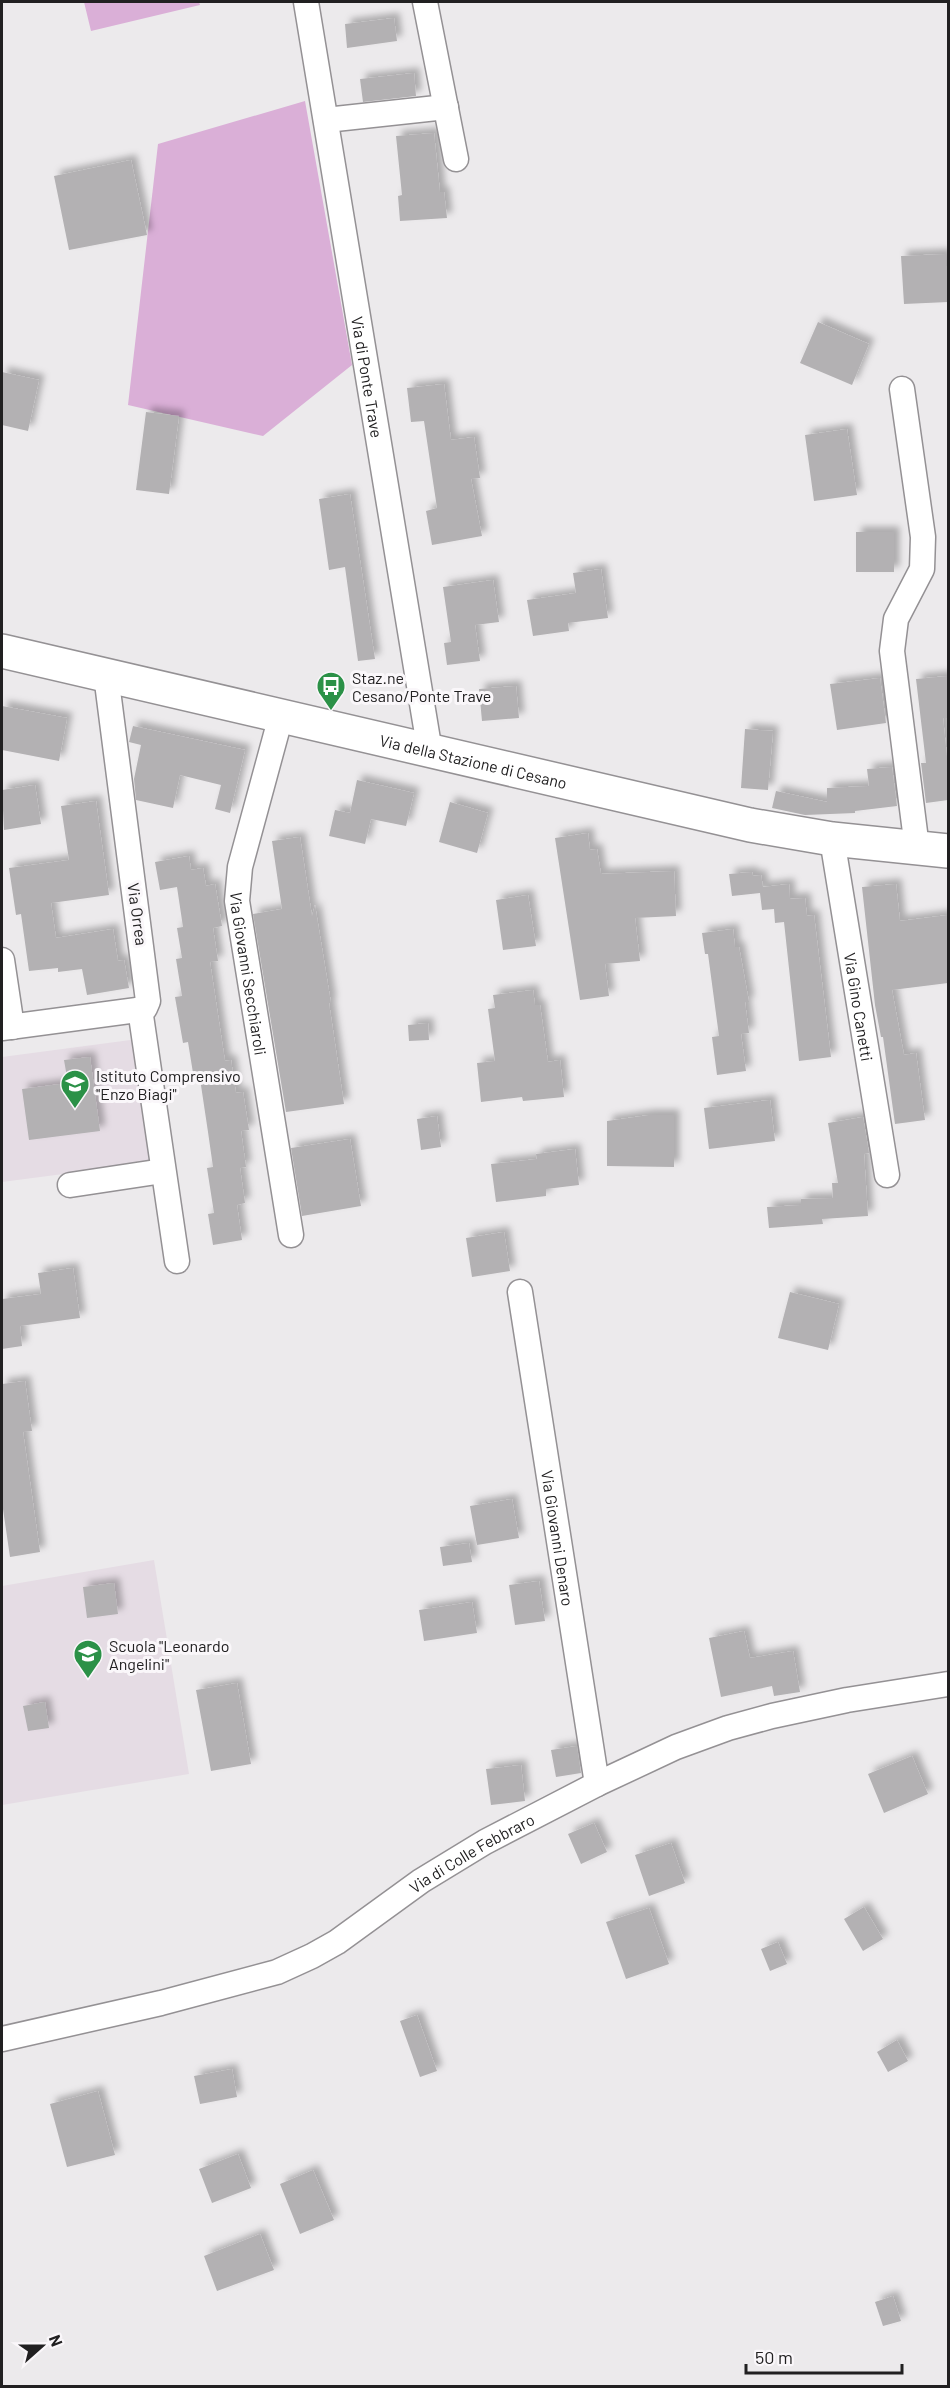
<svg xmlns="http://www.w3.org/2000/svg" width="950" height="2388" font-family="Barlow,sans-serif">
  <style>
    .built { fill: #e5dce4 }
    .green { fill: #daafd7 }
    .building { fill: #b3b1b3; filter: url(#shadow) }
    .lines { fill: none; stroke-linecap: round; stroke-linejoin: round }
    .street-casing { stroke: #949194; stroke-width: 27 }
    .secondary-casing { stroke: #949194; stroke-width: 36 }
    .street { stroke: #fff; stroke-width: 24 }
    .secondary { stroke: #fff; stroke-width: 33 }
    .labels { text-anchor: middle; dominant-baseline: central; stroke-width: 6; stroke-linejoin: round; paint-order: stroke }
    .street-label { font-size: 16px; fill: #212021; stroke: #faf7fa }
    .poi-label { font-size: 16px; fill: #212021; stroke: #faf7fa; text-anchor: start }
  </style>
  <defs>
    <filter id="shadow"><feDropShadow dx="5.5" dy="-5.5" stdDeviation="3" flood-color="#0004"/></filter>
  </defs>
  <rect width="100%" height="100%" fill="#eceaec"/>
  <path class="built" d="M138 1039 155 1162 2 1182V1057Z
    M154 1560 189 1774 2 1805V1586Z"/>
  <path class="green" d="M84 2H199L200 5 91 31Z
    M305 101 352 365 263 436 128 405 158 144Z"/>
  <path class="building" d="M394 18 397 41 347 48 345 24Z
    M414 73 416 96 363 102 360 79Z
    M434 133 440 192H444L447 218 400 221 398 196 402 195 396 136Z
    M131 160 147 235 69 250 54 176Z
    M946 254V266H948V302L904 304 901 256Z
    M818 322 869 344 852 385 800 363Z
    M2 372 39 380 28 431 2 425Z
    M444 384 451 440 474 437 480 478 471 479 482 536 432 545 426 511 437 508 424 421 411 422 407 388Z
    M146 412 179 416 169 494 136 490Z
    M847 429 857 495 814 501 805 435Z
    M350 494 375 659 358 661 345 567 329 570 319 499Z
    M856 532H894V572H856Z
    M601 569 608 618 568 623 569 631 533 636 527 600 576 593 573 573Z
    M493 580 499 622 475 625 480 661 447 665 444 643 451 642 443 587Z
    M948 676V718H943L948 766V800L926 803 921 763H926L916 679Z
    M880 678 886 723 837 730 830 684Z
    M516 686 519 718 482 721 479 689Z
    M2 706 67 718 59 761 2 750Z
    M133 726 245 750 230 813 215 809 221 785 180 775 173 808 136 800 134 779 141 745 129 742Z
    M745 729 773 731 768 790 741 788Z
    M892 767 897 806 855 811V813L805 815 772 808 776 791 827 802V788L869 786 867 769Z
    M357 780 414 793 406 826 371 819 365 844 329 836 335 810 350 813Z
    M35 785 41 824 4 830 2 790Z
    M96 801 109 895 51 903 56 938 113 929 118 961 124 960 129 988 87 995 82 969 58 972V968L29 971 21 914 16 915 9 868 69 860 61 806Z
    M450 802 488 813 477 853 439 842Z
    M588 833 590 850 597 849 601 874 674 871 676 916 635 918 640 961 605 964 609 996 580 1000 555 838Z
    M300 837 312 916 315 905 331 1003H329L344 1104 286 1112 253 914 282 909 272 841Z
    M189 856 191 870 203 868 206 886 215 884 222 926 213 928 218 961 210 962 225 1061 231 1060 236 1093 243 1092 249 1130 241 1131 246 1167 240 1168 245 1203 237 1205 242 1240 213 1245 208 1214 214 1213 207 1168 213 1167 208 1132 199 1072 193 1073 188 1042 183 1043 175 997 182 996 176 959 182 958 177 928 183 927 177 887 160 890 155 862Z
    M752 872 753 876 761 875 763 887 789 884 790 899 805 898 807 916 814 915 831 1057 799 1061 784 922 775 923 774 909 762 910 760 893 732 896 729 874Z
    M896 884 900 921 948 915V983L892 990 904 1055 916 1053 925 1120 895 1124 883 1037H881L875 1005 862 887Z
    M528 895 536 946 503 950 496 900Z
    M733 929 735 947H739L749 1002H745L749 1033 741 1034 746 1071 717 1075 712 1037 719 1036 708 954H705L702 933Z
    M533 990 535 1005H540L548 1062 560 1060 564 1097 523 1101 522 1097 481 1102 477 1063 495 1061 488 1009 495 1008 493 995Z
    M428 1023 429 1040 409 1041 408 1025Z
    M90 1057 100 1131 29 1140 22 1089 68 1083 64 1060Z
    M770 1100 775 1141 709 1149 704 1108Z
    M649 1115H674V1167L607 1166V1121Z
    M437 1116 441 1147 421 1150 417 1119Z
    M863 1117 869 1153 864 1154 868 1216 822 1219 823 1224 769 1228 767 1207 801 1205V1199L833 1198 832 1183H838L828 1123Z
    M350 1139 361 1206 302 1216 291 1148Z
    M575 1149 579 1185 546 1189V1196L496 1202 491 1164 537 1159 536 1154Z
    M504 1232 510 1271 472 1277 466 1238Z
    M73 1268 80 1318 20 1326 22 1346 2 1349V1299L41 1294 38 1273Z
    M790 1292 839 1304 828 1350 778 1338Z
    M25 1381 32 1431 23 1432 40 1552 10 1557 3 1509H2V1384Z
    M512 1499 519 1538 477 1545 470 1506Z
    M469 1543 472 1562 443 1566 440 1547Z
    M539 1581 545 1621 515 1625 509 1585Z
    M114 1583 118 1614 87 1618 83 1587Z
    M472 1602 477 1633 424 1641 419 1610Z
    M744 1631 750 1658 793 1651 800 1692 774 1696 772 1686 721 1697 709 1638Z
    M237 1683 251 1764 211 1771 196 1690Z
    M45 1702 49 1728 28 1731 23 1706Z
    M577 1746 581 1773 556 1777 551 1750Z
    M912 1756 928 1794 884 1813 868 1774Z
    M521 1765 525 1801 491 1805 486 1769Z
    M594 1823 607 1852 581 1864 568 1834Z
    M671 1843 685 1883 649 1896 635 1855Z
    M864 1907 883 1939 863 1951 844 1919Z
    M649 1908 669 1964 626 1979 606 1922Z
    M778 1942 787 1964 770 1971 761 1949Z
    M417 2015 437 2071 420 2077 400 2021Z
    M897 2040 908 2061 888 2072 877 2052Z
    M232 2069 237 2097 200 2104 194 2076Z
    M98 2091 115 2155 67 2167 50 2104Z
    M238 2154 251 2188 212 2203 199 2169Z
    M313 2170 334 2220 300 2234 280 2184Z
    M260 2234 274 2270 217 2291 204 2256Z
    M893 2296 901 2321 883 2326 875 2302Z"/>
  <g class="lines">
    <g class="street-casing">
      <g id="street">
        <path id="s1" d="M306 2 430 752"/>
        <path d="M425 2 456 159"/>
        <path d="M326 120 446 107"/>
        <path d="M902 389 923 537 922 569 896 619 892 651 917 848"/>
        <path id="s2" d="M281 716 240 867 237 901 291 1235"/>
        <path id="s3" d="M832 839 887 1175"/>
        <path d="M2 960 12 1027"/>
        <path d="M140 1009 177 1261"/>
        <path d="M2 1028 137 1010 145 1008 148 1001 106 675"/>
        <path d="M70 1185 163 1171"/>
        <path id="s4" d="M520 1292 597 1784"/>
        <path id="s5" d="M2 2039 161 2003 277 1972 312 1956 337 1942 421 1881 485 1842 597 1784 676 1747 728 1728 772 1716 847 1700 948 1684"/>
      </g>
    </g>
    <g class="secondary-casing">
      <g id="secondary">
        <path id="s6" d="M2 651 750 825 832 839 948 851"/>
      </g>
    </g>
    <use href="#street" class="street"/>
    <use href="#secondary" class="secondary"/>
  </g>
  <defs>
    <g id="bus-pin" transform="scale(1.5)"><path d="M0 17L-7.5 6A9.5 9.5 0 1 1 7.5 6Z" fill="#2b9147" stroke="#faf7fa"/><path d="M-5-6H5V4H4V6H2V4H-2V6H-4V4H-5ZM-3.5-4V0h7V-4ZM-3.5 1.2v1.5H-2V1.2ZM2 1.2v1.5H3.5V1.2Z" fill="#fff"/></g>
    <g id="school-pin" transform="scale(1.5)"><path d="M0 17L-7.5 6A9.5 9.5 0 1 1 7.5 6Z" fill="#2b9147" stroke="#faf7fa"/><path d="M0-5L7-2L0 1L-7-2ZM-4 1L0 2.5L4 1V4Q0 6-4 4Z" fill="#fff"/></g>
  </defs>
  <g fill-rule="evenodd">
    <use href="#bus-pin" x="331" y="686"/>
    <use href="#school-pin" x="75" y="1084"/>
    <use href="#school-pin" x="88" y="1654"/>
  </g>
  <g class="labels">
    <g class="street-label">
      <text stroke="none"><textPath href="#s1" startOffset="380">Via di Ponte Trave</textPath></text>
      <text stroke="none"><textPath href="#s6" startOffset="484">Via della Stazione di Cesano</textPath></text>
      <text transform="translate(138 914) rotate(82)">Via Orrea</text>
      <text stroke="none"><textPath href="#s2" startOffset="264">Via Giovanni Secchiaroli</textPath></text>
      <text stroke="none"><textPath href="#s3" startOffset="170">Via Gino Canetti</textPath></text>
      <text stroke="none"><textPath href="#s4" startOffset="249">Via Giovanni Denaro</textPath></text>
      <text stroke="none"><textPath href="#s5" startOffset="512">Via di Colle Febbraro</textPath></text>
    </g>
    <g class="poi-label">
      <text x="352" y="677">Staz.ne<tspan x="352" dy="18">Cesano/Ponte Trave</tspan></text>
      <text x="96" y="1075">Istituto Comprensivo<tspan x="96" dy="18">"Enzo Biagi"</tspan></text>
      <text x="109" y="1645">Scuola "Leonardo<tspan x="109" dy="18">Angelini"</tspan></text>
    </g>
  </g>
  <rect width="950" height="2388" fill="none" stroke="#212021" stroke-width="6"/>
  <g transform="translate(42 2346) rotate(69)" stroke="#faf7fa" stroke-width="4.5" paint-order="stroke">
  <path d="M0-4.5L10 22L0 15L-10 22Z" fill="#212021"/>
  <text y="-9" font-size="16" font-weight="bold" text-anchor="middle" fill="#212021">N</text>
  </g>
  <path d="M746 2364v9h156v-9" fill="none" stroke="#212021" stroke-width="3"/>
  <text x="755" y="2364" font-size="18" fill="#212021" stroke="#faf7fa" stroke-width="4.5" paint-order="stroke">50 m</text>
</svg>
